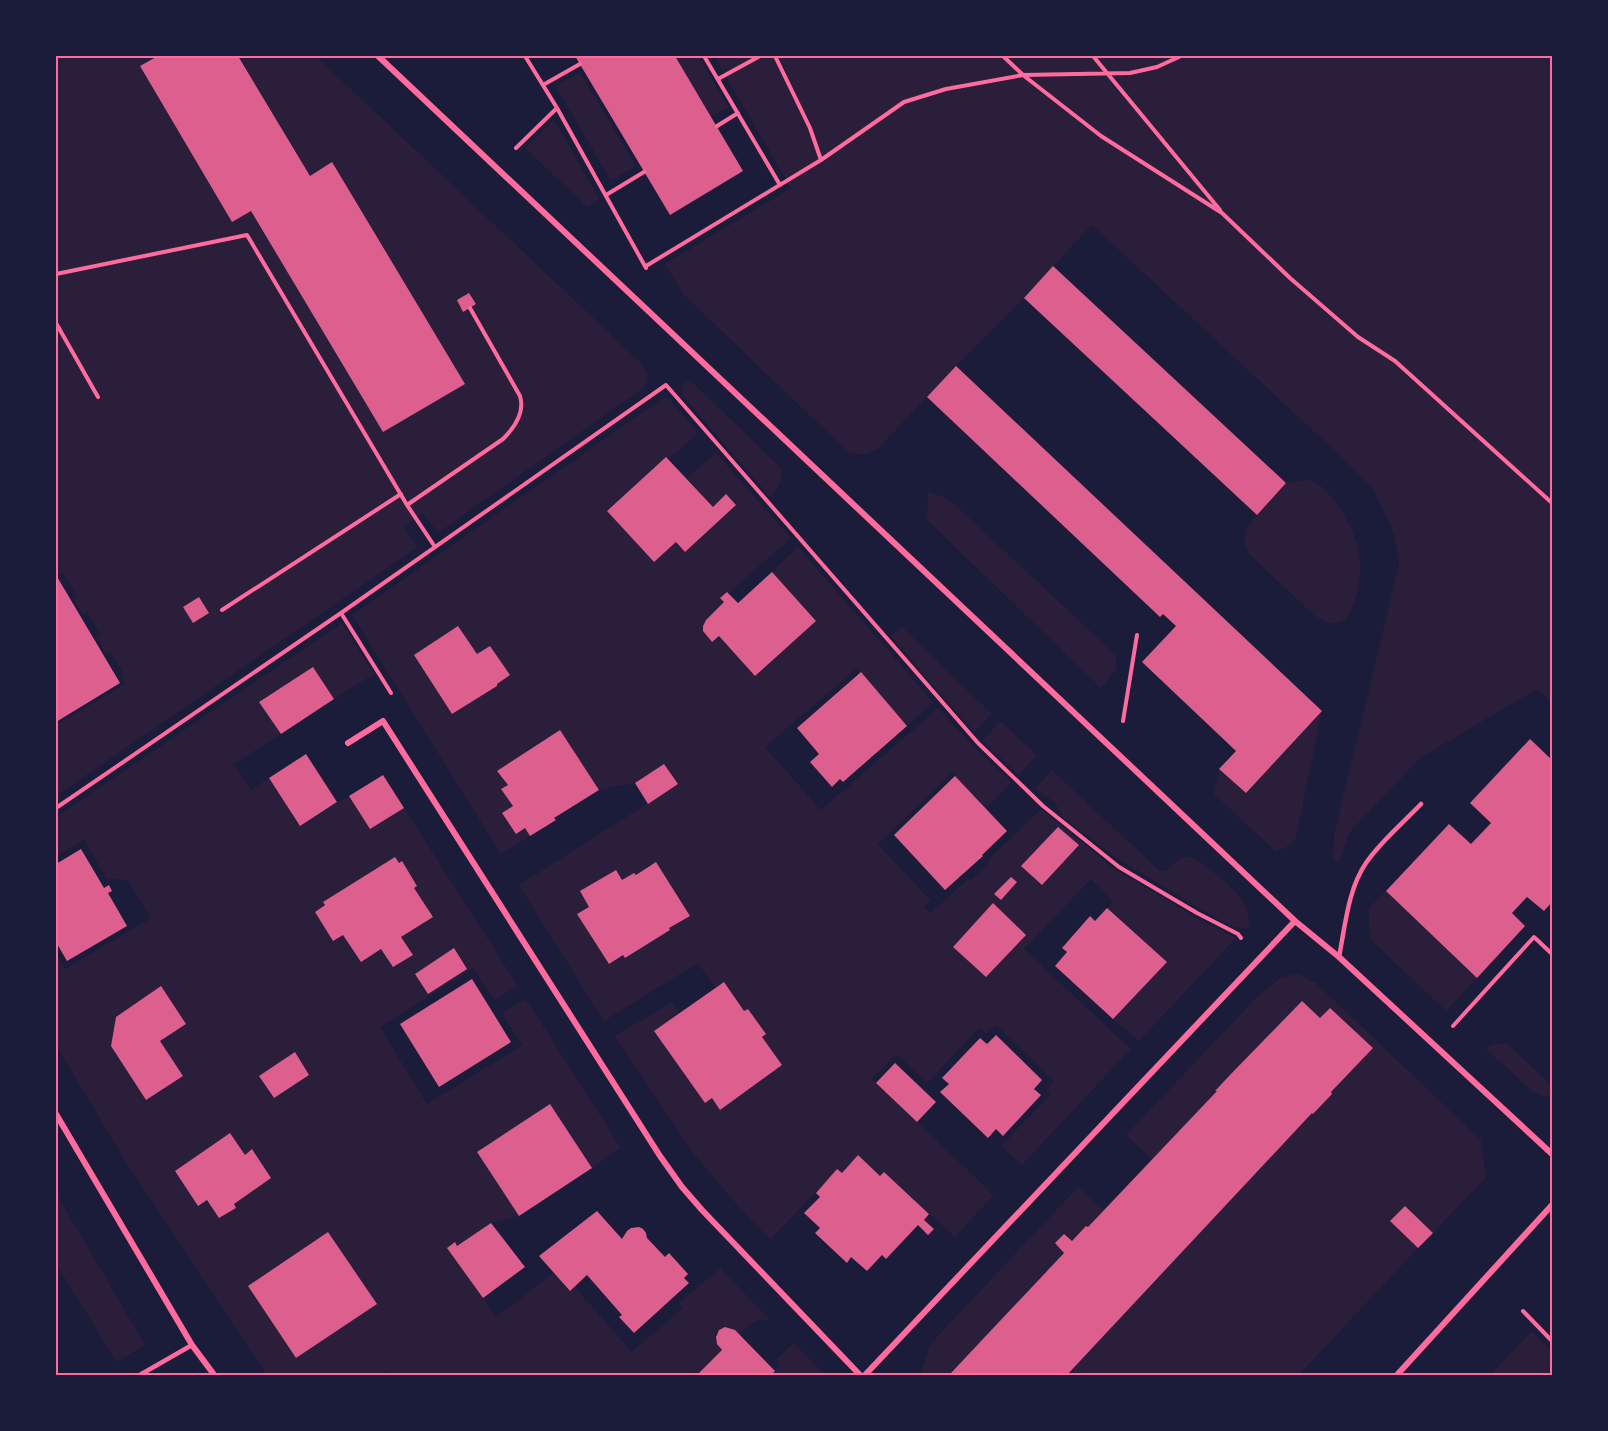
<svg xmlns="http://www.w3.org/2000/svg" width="1608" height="1431" font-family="'Source Sans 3',sans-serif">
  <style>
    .green { fill: #2a1e3b; fill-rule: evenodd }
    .building { fill: #dd5f8e }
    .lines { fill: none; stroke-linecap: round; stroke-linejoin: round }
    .path { stroke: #ff6b9d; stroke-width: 4 }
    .service { stroke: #ff6b9d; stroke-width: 4.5 }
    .minor { stroke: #ff6b9d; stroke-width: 6 }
    .neatline { fill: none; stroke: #ff6b9d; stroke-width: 2 }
  </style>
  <rect width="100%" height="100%" fill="#1b1b3a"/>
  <path class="green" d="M56 56H316L640 362C647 371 653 379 642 389L438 533 423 513 404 527 418 547 56 796V725L125 684 121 678 124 675 110 652 106 654 97 638 101 636 87 612 83 614 73 599 77 596 63 573 59 575 56 568Z
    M675 56H698L729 107 711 117Z
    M714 56H1552V703L1537 689 1420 758 1349 833 1339 863 1333 860 1334 835 1399 564 1394 533 1373 489 1338 454 1092 225 1024 298 956 366 877 450 862 455 848 452 684 295 665 264 791 188Z
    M580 72 636 166 611 181 556 86Z
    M554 120 599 199 587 207 525 148Z
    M689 379 779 466C785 479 779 487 770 497L682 395 683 385Z
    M663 398H668L670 400 698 433 669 459 666 457 607 511 654 562 676 542 685 552 736 505 726 495 713 507 687 478 716 453 791 538 729 593 727 592 721 598 724 602C719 608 701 622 703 630 704 633 709 639 712 642L719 636 755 676 816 621 772 572 798 547 933 702 907 726 857 668 765 747 821 810 938 708 974 747 1012 782 986 808 952 773 878 844 931 901 924 907 931 913 969 878 971 880 989 863 988 860 1041 809 1116 870 1195 917 1236 938 1139 1041 1113 1019 1166 962 1107 908 1113 901 1091 879 1024 949 1131 1049 1022 1165 1001 1146 1050 1095 1046 1090 1054 1081 996 1025 986 1034 979 1028 927 1083 896 1054 872 1079 994 1195 955 1237 884 1172 880 1176 858 1155 842 1173 837 1170 770 1240 739 1207 693 1153 615 1036 672 1002 679 1013 654 1032 705 1103 712 1098 720 1109 782 1065 762 1037 765 1034 748 1009 744 1011 724 982 715 988 698 963 604 1021 519 885 678 784 664 764 635 783 599 790 559 730 498 771 508 785 502 789 513 806 502 814 516 834 525 828 530 836 501 854 352 615ZM458 626 477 654 490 646 510 675 452 714 414 655ZM1058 827 1079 845 1042 885 1021 866ZM656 862 690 916 669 928 670 930 626 957 623 955 609 964 578 914 589 907 581 891 615 870 622 880 634 873 636 875Z
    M1305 480C1315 480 1322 486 1328 493 1340 507 1350 523 1356 541 1359 551 1361 562 1360 572 1360 584 1353 618 1341 622 1333 625 1325 621 1318 619L1249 554 1244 542 1246 529 1257 515 1286 483Z
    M928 492 941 496 952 502 1116 655V669L1101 688 927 520Z
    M342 623 374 674 334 699 313 667 277 691 275 690 259 702 281 734 234 764 251 790 269 778 300 826 383 775 518 986 494 1000 473 968 380 1027 427 1104 522 1045 502 1013 526 999 621 1148 592 1168 550 1104 477 1152 519 1216 491 1223 457 1246 454 1243 448 1248 496 1317 554 1272 569 1291 574 1286 632 1352 682 1308 679 1303 720 1268 769 1319 768 1321C755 1316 748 1327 740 1335 722 1319 707 1332 722 1350L696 1375 389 1376 386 1371 380 1376 267 1375 131 1170 56 1045V956L57 955 65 969 151 918 128 880 107 879 84 840 56 856V817ZM401 861 417 885 414 888 401 937 361 962 343 935 333 941 315 911 325 905 323 902ZM454 949 467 969 428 994 415 974ZM161 987 185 1024 160 1041 183 1076 146 1100 111 1046 116 1017ZM295 1053 308 1075 273 1098 259 1076ZM230 1133 245 1155 253 1149 271 1178 234 1204 236 1208 220 1218 207 1200 198 1206 175 1171ZM328 1232 377 1303 296 1358 248 1286Z
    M902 627 992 714 974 732 890 636Z
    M1322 711 1296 837C1292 846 1283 849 1275 851L1214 794 1219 769 1246 793Z
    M1000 721 1037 755 1019 775 982 741Z
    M1052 770 1160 871H1165C1172 865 1179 857 1189 857 1199 857 1238 892 1243 901 1248 909 1249 920 1249 929L1236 927 1221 921 1123 862 1096 843 1063 817 1055 803 1035 788Z
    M1386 891 1477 978 1446 1011 1371 940 1369 926V908Z
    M1299 974 1316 983 1481 1140 1486 1177 1433 1233 1405 1206 1391 1221 1418 1248 1299 1375 1066 1376 1312 1113 1313 1114 1332 1094 1331 1092 1373 1048 1330 1008 1320 1018 1302 1001 1152 1160 1126 1135 1255 999 1281 977Z
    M1505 1043 1509 1045 1551 1085 1552 1083V1097L1542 1096 1533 1092 1485 1048 1492 1045Z
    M1078 1187 1104 1210 1088 1227 1086 1226 1074 1243 1025 1293 1026 1294 951 1373 953 1375 920 1376 931 1343Z
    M56 1193 145 1345 117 1362 56 1264Z
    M1532 1331 1552 1352V1375H1490Z
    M794 1343 825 1375 770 1376 780 1365 776 1360Z"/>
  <path class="building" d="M158 56H238L310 176 332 162 465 384 383 432 251 211 232 222 140 66Z
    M575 56H675L743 171 670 215Z
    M1053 266 1286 483 1257 515 1024 298Z
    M469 293 476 304 463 312 457 300Z
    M956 366 1322 711 1246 793 1219 769 1236 751 1142 662 1176 626 1163 614 1160 617 927 397Z
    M666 457 713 507 726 494 736 505 685 552 676 542 654 562 607 511Z
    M772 572 816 621 755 676 719 636 712 642 703 631V626L706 620 724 602 720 598 727 592 738 603Z
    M56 575 120 683 56 722Z
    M199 597 209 613 193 623 183 607Z
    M458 626 477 654 490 646 510 675 497 684V686L452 714 414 655Z
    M313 667 334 699 281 734 259 702Z
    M861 672 907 726 843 782 840 779 832 787 810 762 819 754 797 728Z
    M560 730 599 790 554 818 556 820 530 836 525 828 516 834 502 813 513 806 501 789 508 785 497 771Z
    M1530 739 1552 760V902L1544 911 1527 897 1512 913 1525 926 1477 978 1386 891 1449 824 1471 844 1491 823 1470 803Z
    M306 754 337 802 300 826 269 778Z
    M664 764 678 784 648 804 635 783Z
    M383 775 404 808 370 829 349 796Z
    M955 776 1007 831 982 855 983 856 945 890 894 835Z
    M1058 827 1079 845 1042 885 1021 866Z
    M81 849 104 888 109 885 112 891 108 893 127 926 67 961 56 942V864Z
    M395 857 399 863 402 861 417 886 414 888 433 917 401 937 413 955 393 967 381 949 361 962 343 935 333 941 315 912 325 905 323 902Z
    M656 862 690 916 669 928 670 930 625 958 623 955 609 964 577 914 589 907 580 891 616 870 622 880 634 873 636 875Z
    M1011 877 1017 882 1001 900 994 894Z
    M993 903 1026 935 986 977 953 947Z
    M1107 908 1167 962 1113 1019 1055 966 1067 952 1062 948 1090 916 1095 921Z
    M454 948 467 969 428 994 415 974Z
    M472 979 511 1042 439 1087 400 1024Z
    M724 982 744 1011 748 1009 766 1034 762 1037 782 1065 720 1110 712 1098 705 1103 654 1031Z
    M161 986 186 1024 160 1041 183 1076 146 1100 111 1046 116 1017Z
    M1302 1001 1320 1018 1330 1008 1373 1048 1331 1092 1332 1094 1313 1114 1312 1113 1066 1376H953L951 1373 1064 1253 1055 1243 1064 1234 1072 1241 1086 1226 1088 1227 1217 1091H1215L1230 1075Z
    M996 1035 1042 1080 1034 1089 1041 1095 1003 1136 996 1129 988 1138 940 1092 949 1084 942 1078 980 1038 987 1044Z
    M295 1052 309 1075 274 1098 259 1076Z
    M895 1063 936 1102 917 1122 876 1083Z
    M550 1104 592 1168 519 1216 477 1152Z
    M230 1133 245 1155 252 1149 271 1178 234 1204 236 1208 219 1218 207 1200 198 1206 175 1171Z
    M858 1155 880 1176 884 1172 929 1214 924 1220 934 1229 928 1235 918 1225 886 1259 882 1255 867 1271 851 1257 847 1263 815 1233 820 1228 804 1213 820 1197 816 1193 837 1169 842 1173Z
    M1405 1206 1433 1233 1418 1248 1390 1221Z
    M597 1211 622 1239 627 1231 631 1228 639 1227 643 1229 646 1233 647 1238 665 1257 669 1253 688 1274 684 1278 689 1283 634 1333 619 1317 622 1315 587 1275 570 1291 539 1256Z
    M491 1223 525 1267 483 1298 447 1248 455 1242 457 1246Z
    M328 1232 377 1304 296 1358 248 1286Z
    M725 1327 735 1330 775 1371 770 1376H696L722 1350 717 1344 716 1337 719 1330Z"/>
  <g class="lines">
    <path class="path" d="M525 56 557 108 646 268
      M704 56 780 185
      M1003 56 1023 75 1101 136 1222 213 1290 278 1358 337 1395 361 1552 503
      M1093 56 1220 210
      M718 79 760 56
      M543 85 580 64
      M717 126 738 113
      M516 148 557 108
      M821 160 904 102 946 89 1023 75 1130 73 1157 67 1181 56
      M606 195 644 172
      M646 266 821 160 810 128 775 56
      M56 274 247 235 407 505 435 547
      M56 323 98 397
      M407 505 503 439C514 428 525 412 520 396L470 308
      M222 610 401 494
      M341 613 391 693
      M1123 721 1137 635
      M56 808 341 613 666 385 978 743 1043 806 1119 867 1197 913 1238 934 1241 938
      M1453 1026 1534 937 1552 954
      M1523 1311 1552 1341"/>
    <path class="service" d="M1339 957C1345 927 1348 889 1366 863 1380 842 1403 823 1421 804
      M138 1376 192 1345"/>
    <path class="minor" d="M378 56 1295 921 1339 957 1552 1154
      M348 743 383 721 660 1156 682 1187 702 1210 861 1376
      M56 1114 192 1345 215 1376
      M864 1376 1295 921
      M1396 1376 1552 1205"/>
  </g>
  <rect width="1608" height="1431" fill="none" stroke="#1b1b3a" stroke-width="114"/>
  <rect x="57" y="57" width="1494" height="1317" class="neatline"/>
</svg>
